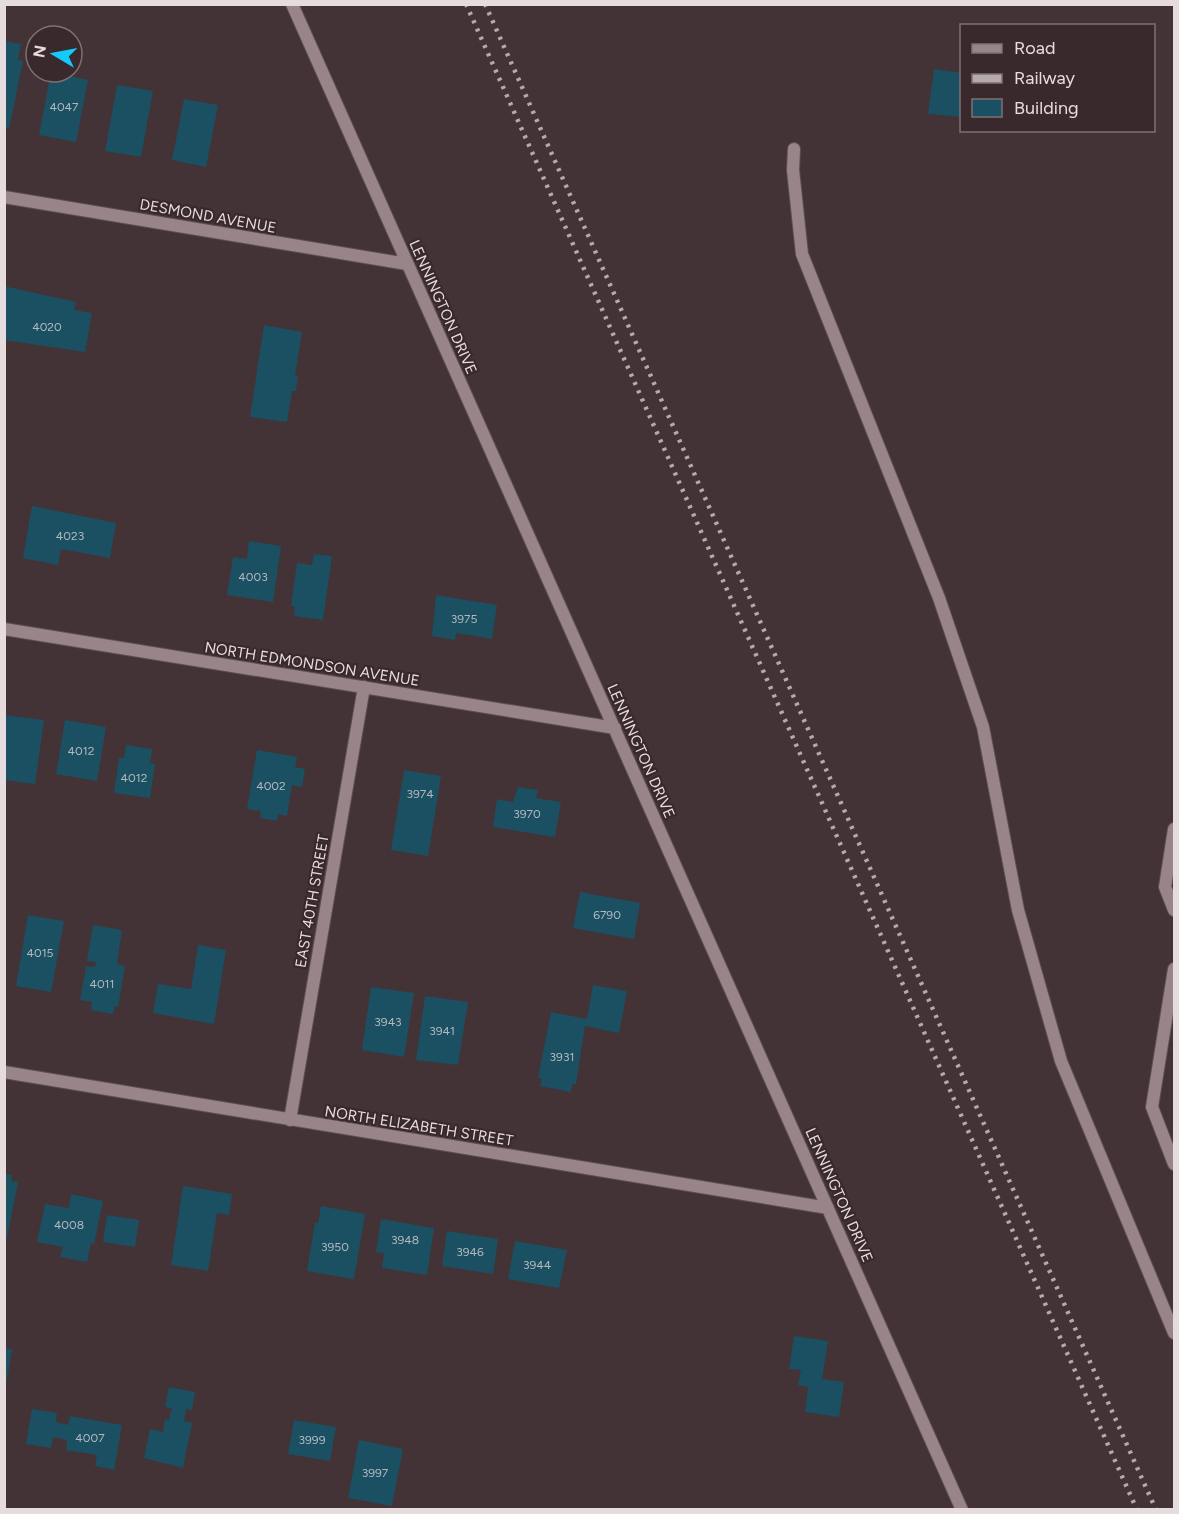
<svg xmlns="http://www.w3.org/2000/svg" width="1179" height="1514" font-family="Figtree,sans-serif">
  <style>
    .building { fill: #1a5062 }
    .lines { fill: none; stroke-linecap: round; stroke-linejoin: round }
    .service-casing { stroke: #5e5053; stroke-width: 14 }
    .minor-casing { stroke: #5e5053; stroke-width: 14 }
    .service { stroke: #998589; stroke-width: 12 }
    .minor { stroke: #998589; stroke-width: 12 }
    .rail { stroke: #b5a9ab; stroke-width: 4.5; stroke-dasharray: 3 6; stroke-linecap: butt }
    .labels { text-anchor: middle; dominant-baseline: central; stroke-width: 4.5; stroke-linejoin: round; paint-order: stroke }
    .number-label { font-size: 12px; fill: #b3b8be }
    .street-label { font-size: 15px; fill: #e6dbdd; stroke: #39292c }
  </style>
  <rect width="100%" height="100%" fill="#433336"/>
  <path class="building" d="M5 41 21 44 18 60 23 61 9 129 5 128Z
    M934 69 962 73V117L928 114Z
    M51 72 88 80 76 142 39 135Z
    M117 85 153 91 141 157 105 151Z
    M184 99 218 105 206 167 172 160Z
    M4 286 76 302 74 310 92 313 85 352 4 340Z
    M264 325 302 332 295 375 298 376 296 391H292L287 422 250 417Z
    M32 506 116 523 110 558 61 549 58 565 23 558Z
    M249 541 281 546 273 602 227 595 233 557 247 559Z
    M314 554 332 556 323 620 294 616 295 607 291 606 297 563 312 565Z
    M436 595 497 605 492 639 456 633 455 640 432 636Z
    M4 715 44 720 35 784 4 780Z
    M65 720 106 727 97 781 56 774Z
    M126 745 152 749 150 763 155 764 150 798 114 793 119 758H124Z
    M257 750 297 757 295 767 305 769 302 787 292 785 287 816 278 814 277 821 260 818 261 811 247 809Z
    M404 770 441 776 428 856 391 850Z
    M518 787 538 790 536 798 561 802 555 837 493 827 497 799 513 802Z
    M580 892 640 903 634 939 573 928Z
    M28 915 64 921 51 992 16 986Z
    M93 925 122 930 117 964 125 966 118 1007 115 1006 113 1014 91 1010 92 1002 80 1000 86 966 95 967 96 962 87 961Z
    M198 945 226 950 214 1024 153 1013 158 984 191 989Z
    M593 985 627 991 619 1033 585 1026 576 1084H572L571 1092 540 1086 542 1078H538L551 1012 587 1019Z
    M371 987 414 993 404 1057 362 1050Z
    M425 996 468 1002 458 1065 416 1060Z
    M4 1174 12 1175 11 1181 18 1182 7 1238H4Z
    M183 1186 232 1194 229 1215 217 1213 208 1271 171 1265Z
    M71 1194 103 1201 94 1244 91 1243 87 1262 60 1257 63 1247 37 1242 45 1204 69 1208Z
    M321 1206 365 1214 354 1279 307 1271 315 1223H318Z
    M107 1215 139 1220 135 1247 103 1242Z
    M381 1219 434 1228 427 1275 382 1268 384 1253 376 1252Z
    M447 1231 498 1239 493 1274 442 1266Z
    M515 1241 567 1250 559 1288 508 1279Z
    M794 1336 828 1341 822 1379 844 1382 839 1417 805 1412 808 1387 798 1385 801 1370 789 1369Z
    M4 1348 12 1349 6 1385H4Z
    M169 1387 195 1392 192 1410 186 1409 184 1421 192 1423 183 1468 144 1458 150 1429 163 1432 165 1419 169 1420 172 1408 165 1407Z
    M32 1409 57 1413 56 1422 68 1425 70 1416 122 1425 114 1470 95 1466 97 1455 66 1450 67 1440 53 1437 51 1448 26 1444Z
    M294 1420 336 1427 330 1461 288 1454Z
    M359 1440 403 1449 392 1506 348 1498Z"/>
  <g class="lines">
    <g class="service-casing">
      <path id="service" d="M794 149 793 170 802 254 939 598 983 727 1018 910 1061 1061 1174 1333
        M1174 829 1165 887 1174 910
        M1174 969 1152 1107 1174 1164"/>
    </g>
    <g class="minor-casing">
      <path id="minor" d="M292 4 962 1510
        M4 197 407 264
        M4 629 615 728
        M4 1072 828 1208
        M290 1120 364 687"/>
    </g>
    <use href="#service" class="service"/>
    <use href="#minor" class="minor"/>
    <path class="rail" d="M466 4 1137 1510
      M485 4 1156 1510"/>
  </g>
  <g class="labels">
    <g class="number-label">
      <text x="64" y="107">4047</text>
      <text x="47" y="327">4020</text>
      <text x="70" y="536">4023</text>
      <text x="253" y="577">4003</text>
      <text x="464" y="619">3975</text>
      <text x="81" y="751">4012</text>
      <text x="134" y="778">4012</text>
      <text x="271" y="786">4002</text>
      <text x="420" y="794">3974</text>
      <text x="527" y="814">3970</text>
      <text x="607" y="915">6790</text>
      <text x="40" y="953">4015</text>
      <text x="102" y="984">4011</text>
      <text x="388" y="1022">3943</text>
      <text x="442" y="1031">3941</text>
      <text x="562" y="1057">3931</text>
      <text x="69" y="1225">4008</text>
      <text x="405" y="1240">3948</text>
      <text x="335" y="1247">3950</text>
      <text x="470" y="1252">3946</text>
      <text x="537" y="1265">3944</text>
      <text x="90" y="1438">4007</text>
      <text x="312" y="1440">3999</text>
      <text x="375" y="1473">3997</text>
    </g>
    <g class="street-label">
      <text transform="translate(208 216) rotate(10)">DESMOND AVENUE</text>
      <text transform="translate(443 307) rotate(66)">LENNINGTON DRIVE</text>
      <text transform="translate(312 664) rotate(9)">NORTH EDMONDSON AVENUE</text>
      <text transform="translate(641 751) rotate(66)">LENNINGTON DRIVE</text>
      <text transform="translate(312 901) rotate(-80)">EAST 40TH STREET</text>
      <text transform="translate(419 1126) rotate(9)">NORTH ELIZABETH STREET</text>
      <text transform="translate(839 1195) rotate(66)">LENNINGTON DRIVE</text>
    </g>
  </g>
  <rect width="1179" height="1514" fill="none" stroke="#e6dbdd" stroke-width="12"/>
  <rect x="960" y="24" width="195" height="108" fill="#39292c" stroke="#7e7073" stroke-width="1.5"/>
  <rect x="972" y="44" width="30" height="9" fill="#998589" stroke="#7e7073" stroke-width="1.5"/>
  <text x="1014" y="54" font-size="18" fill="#e6dbdd">Road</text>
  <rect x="972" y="74" width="30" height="9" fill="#b5a9ab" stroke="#7e7073" stroke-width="1.5"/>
  <text x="1014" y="84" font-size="18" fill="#e6dbdd">Railway</text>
  <rect x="972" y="99" width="30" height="18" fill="#1a5062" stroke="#7e7073" stroke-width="1.5"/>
  <text x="1014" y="114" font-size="18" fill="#e6dbdd">Building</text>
  <g transform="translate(54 54) rotate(280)"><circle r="28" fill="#39292c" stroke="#7e7073" stroke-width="1.5"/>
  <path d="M0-4.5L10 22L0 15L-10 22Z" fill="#12cafb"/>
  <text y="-9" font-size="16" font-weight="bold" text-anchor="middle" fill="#e6dbdd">N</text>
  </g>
</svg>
